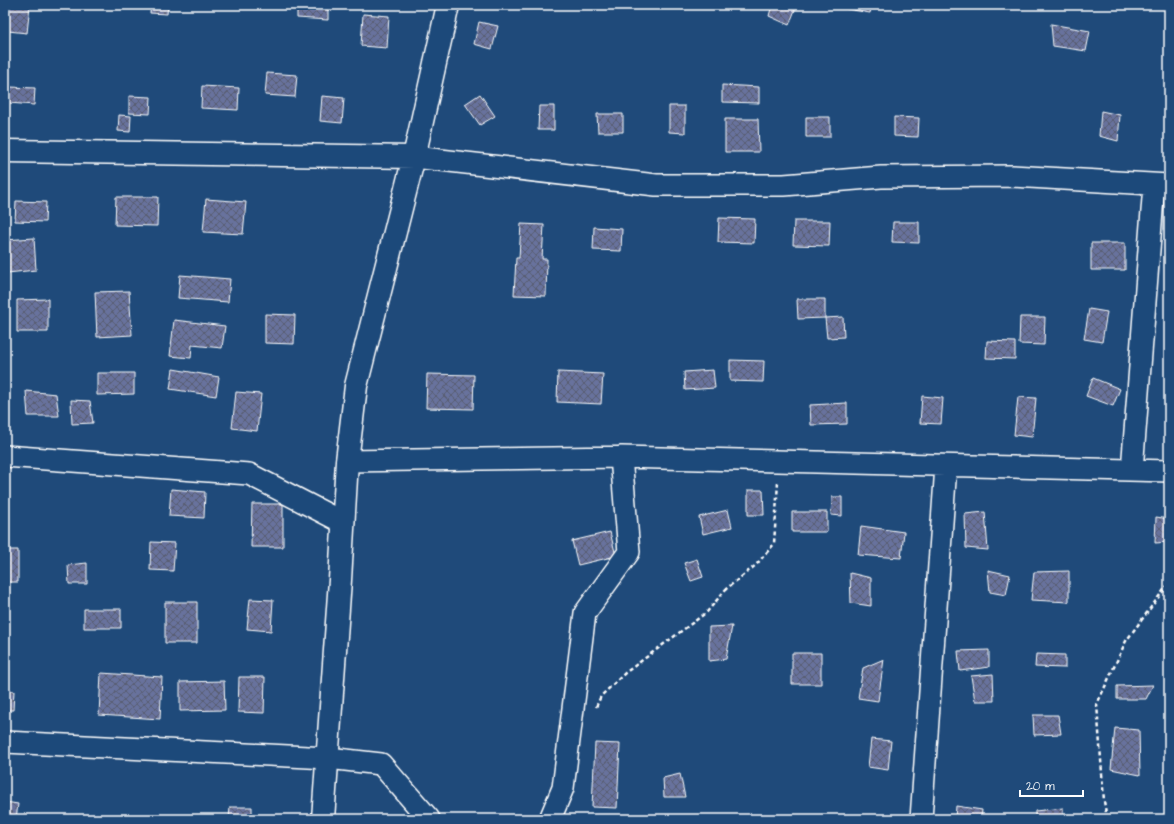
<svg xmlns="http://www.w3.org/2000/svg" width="1174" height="824" font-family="'Architects Daughter',sans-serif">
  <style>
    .building { fill: url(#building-cross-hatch); stroke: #fff }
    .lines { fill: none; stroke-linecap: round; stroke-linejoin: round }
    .street-casing { stroke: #fff; stroke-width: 24 }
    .secondary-casing { stroke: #fff; stroke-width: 25 }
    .path { stroke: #fff; stroke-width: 2.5; stroke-dasharray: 4 3; stroke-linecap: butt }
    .street { stroke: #1f4a7a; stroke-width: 21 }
    .secondary { stroke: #1f4a7a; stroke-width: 22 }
  </style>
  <defs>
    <pattern id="building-cross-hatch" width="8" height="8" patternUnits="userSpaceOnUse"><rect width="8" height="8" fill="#67729d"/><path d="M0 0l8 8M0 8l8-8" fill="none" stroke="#585d70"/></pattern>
  </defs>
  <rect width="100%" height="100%" fill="#1f4a7a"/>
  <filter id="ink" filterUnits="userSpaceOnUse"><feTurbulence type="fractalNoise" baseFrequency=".025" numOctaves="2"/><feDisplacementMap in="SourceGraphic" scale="8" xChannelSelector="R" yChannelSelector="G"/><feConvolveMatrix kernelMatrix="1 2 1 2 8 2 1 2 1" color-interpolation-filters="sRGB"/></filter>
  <g filter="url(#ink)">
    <path class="building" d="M9 5H30L27 33 8 31Z
      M151 5H168L167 14 150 13Z
      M297 5H328V20L297 18Z
      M772 5H797L789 25 769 16Z
      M848 5H872L870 13 847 9Z
      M363 14 389 16 387 48 361 46Z
      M479 22 498 26 492 49 474 44Z
      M1051 24 1090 31 1086 51 1053 46Z
      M267 73 297 75 295 97 265 95Z
      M722 85 759 87V103L722 102Z
      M202 86 239 88 238 110 201 108Z
      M10 87 35 88 34 105 9 103Z
      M480 94 495 116 480 125 465 104Z
      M129 96 151 97 150 114 129 113Z
      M322 96 344 98 342 123 320 121Z
      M539 106H554V130H538Z
      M669 106H685V133L669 132Z
      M1101 111 1120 115 1118 141 1099 136Z
      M597 114H623V132H598Z
      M119 115 131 116 130 132 118 131Z
      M806 117H830V137H806Z
      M894 117 919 118 918 137 894 136Z
      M725 119H758L759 152H725Z
      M116 197H158L157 226 115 225Z
      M206 199 246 202 243 234 203 232Z
      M16 201 46 202 45 222 15 221Z
      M5 203H8V225H5Z
      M719 218 755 219 754 243 718 242Z
      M794 221H830L829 246 793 245Z
      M893 222H919V243L892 242Z
      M521 224 544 225 542 259H547L546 296 514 295 516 258H519Z
      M594 227 622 229 621 251 593 250Z
      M34 238 36 270 7 273 5 240Z
      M1091 243H1125V270H1091Z
      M180 275 230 279 228 302 178 298Z
      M129 291 132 335 97 337 95 292Z
      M48 299V332H17V300Z
      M797 299H825V318L798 319Z
      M1089 309 1107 312 1102 342 1084 339Z
      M265 314 295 315 294 344 265 343Z
      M843 317 844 337 827 338 825 318Z
      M1020 317H1045L1044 345 1019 344Z
      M174 320 225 326 222 348 192 345 191 358 170 356Z
      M987 341 1015 342V359L986 358Z
      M730 360 764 361 763 382 730 381Z
      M5 362H7L5 388Z
      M173 369 219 377 216 396 170 389Z
      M713 370 715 388 685 390 684 372Z
      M558 372 603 374 601 404 557 402Z
      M97 373H134V394L97 395Z
      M427 374 474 375 473 409 426 408Z
      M1093 378 1120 389 1113 406 1086 396Z
      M26 391 56 394 59 416H28Z
      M236 392 261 394 257 431 232 428Z
      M922 396 943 398 941 424 920 423Z
      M1018 397 1036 398 1032 437 1014 435Z
      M71 400 90 401 93 423 72 424Z
      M847 403V424L811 425 810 405Z
      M171 489 205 492 204 518 169 516Z
      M748 490H763L764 515H748Z
      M832 497H842V516L831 515Z
      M252 504H283V547H251Z
      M728 510 732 527 703 534 699 517Z
      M792 512H827V532H792Z
      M985 512 988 550 966 548 965 514Z
      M1156 517 1169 519V542L1155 543Z
      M861 526 904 532 901 558 858 555Z
      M610 532 616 556 578 565 572 541Z
      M151 542 175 543 173 571 150 570Z
      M5 550H18V582H5Z
      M697 559 703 577 691 581 684 563Z
      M87 563V584H69L68 565Z
      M988 570 1010 575 1006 595 990 592Z
      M1069 571V602L1031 600 1034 572Z
      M850 573 871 578V606L851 603Z
      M250 599 273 600 271 631 247 629Z
      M165 602H197V643H165Z
      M84 609H121V628H84Z
      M732 626 726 659 709 661V627Z
      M989 650V667L960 671 958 651Z
      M792 653H821V684H792Z
      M1036 654 1065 655V668L1035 667Z
      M884 659 878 701 858 698 863 668Z
      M101 673 162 677 160 719 99 715Z
      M993 674 994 701H975L971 676Z
      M239 677H265L264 713 238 712Z
      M224 681 225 710 180 711V682Z
      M1153 685 1146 699H1117V686Z
      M5 690 14 691 13 710H5Z
      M1033 715H1058L1061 734 1034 735Z
      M1115 728 1139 730 1140 775 1111 769Z
      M871 739 891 741 888 770 868 767Z
      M595 743 620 744 617 808 592 807Z
      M680 774 685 797H664L663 778Z
      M5 802 18 804 16 819H5Z
      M956 806 982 810 981 819H955Z
      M230 807H252V819H229Z
      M1063 808V819H1035V811Z"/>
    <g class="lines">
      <g class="street-casing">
        <path id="street" d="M414 157 656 185H784L881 177 1012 176 1169 185
          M5 456 249 474 342 522
          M347 461 621 457 1169 471
          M1132 470 1154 185
          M5 742 328 758 381 764 429 819
          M550 819 563 788 585 613 629 552 621 457
          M921 819 946 466"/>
      </g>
      <g class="secondary-casing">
        <path id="secondary" d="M5 151 414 157
          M323 819 340 580 347 461 356 386 414 157 448 5"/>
      </g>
      <path class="path" d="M596 707 601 696 625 673 707 612 726 589 756 565 774 544 778 482
        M523 819 529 814
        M1107 819 1104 801 1097 704 1126 641 1166 587 1169 585"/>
      <use href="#street" class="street"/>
      <use href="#secondary" class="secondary"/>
    </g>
  </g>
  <rect width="1174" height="824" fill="none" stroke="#1f4a7a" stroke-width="20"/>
  <rect x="10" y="10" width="1154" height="804" fill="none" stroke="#fff" stroke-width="1.5" filter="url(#ink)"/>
  <path d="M1020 790v6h63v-6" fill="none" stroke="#ffffff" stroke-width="2"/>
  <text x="1026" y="790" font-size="12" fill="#ffffff" stroke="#1f4a7a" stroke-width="3" paint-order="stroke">20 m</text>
</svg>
